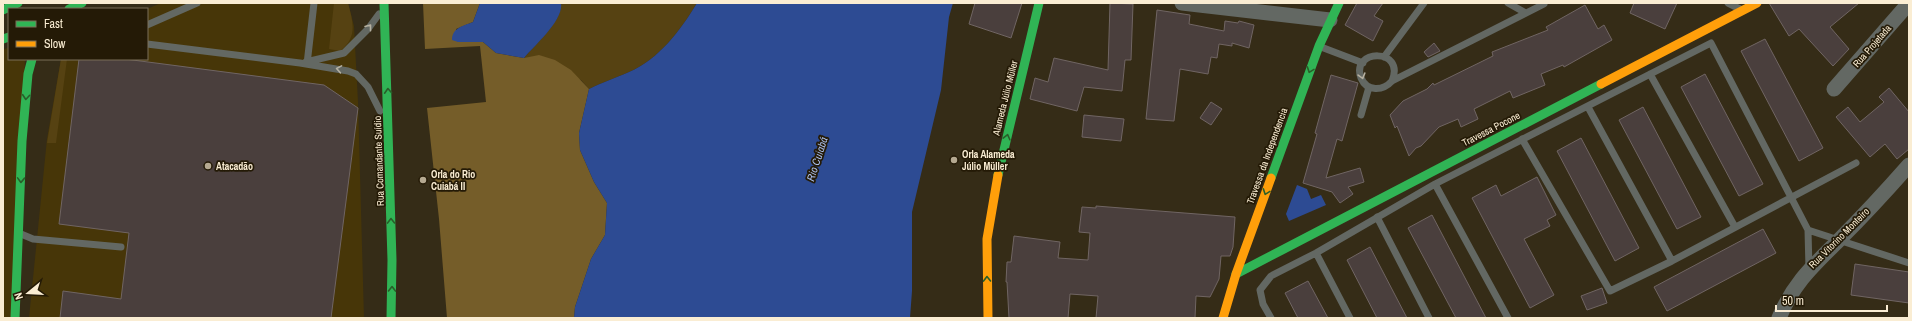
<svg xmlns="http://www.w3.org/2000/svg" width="1912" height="321" font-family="'Archivo Narrow',sans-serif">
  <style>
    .built { fill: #473608 }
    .green { fill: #564212 }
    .forest { fill: #755d29 }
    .water { fill: #2d4b93 }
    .building { fill: #4a3f3d; stroke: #706563 }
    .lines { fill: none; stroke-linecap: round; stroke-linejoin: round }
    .lane { stroke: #636863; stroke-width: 7 }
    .street { stroke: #636863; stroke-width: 15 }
    .fast { stroke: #30b455; stroke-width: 9 }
    .slow { stroke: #ff9f0a; stroke-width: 9 }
    .oneway { stroke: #b6b1a1 }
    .oneway2 { stroke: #295f2a }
    .poi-dot { fill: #b5a991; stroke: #241a06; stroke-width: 1.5 }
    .labels { text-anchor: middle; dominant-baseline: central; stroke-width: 3.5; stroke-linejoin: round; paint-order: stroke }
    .street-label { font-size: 10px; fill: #faedd3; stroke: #241a06 }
    .poi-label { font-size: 10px; font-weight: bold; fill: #faedd3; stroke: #241a06; text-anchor: start }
    .water-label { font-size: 11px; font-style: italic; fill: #aabfeb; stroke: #241a06 }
  </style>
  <rect width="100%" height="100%" fill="#352c17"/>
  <path class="built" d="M161 3H348L354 26 358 102 364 318H29L47 139 61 59H147V9Z
    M9 47V59H25L14 318H3V50Z"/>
  <path class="green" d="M334 3H348C353 22 358 37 340 51L329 49Z
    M561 3H697C680 31 659 59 629 72 615 78 603 82 589 89L581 80 524 58C535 45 563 20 561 3Z
    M61 59H67L56 143H47Z"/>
  <path class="forest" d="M423 3H480L473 22 456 29 458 42H483L496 53 524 58 539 55 555 60 571 70 589 89 579 133 580 150 594 182 607 203 605 235 591 259 575 307 574 318H447L439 219 427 108 486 102 480 46 425 49Z"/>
  <path class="water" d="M480 3H561C564 20 535 45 524 58L496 53 483 42H458L452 40C452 28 463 26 473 22Z
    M697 3H953L949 17 941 90 912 212V291L910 318H574L575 307 591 259 605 235 607 203 594 182 580 150 579 133 589 89C603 82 615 78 629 72 659 59 680 31 697 3Z
    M1297 185 1307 189 1311 199 1321 195 1326 205 1289 221 1286 214Z"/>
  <path class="building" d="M975 3H1022L1011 38 969 24Z
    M1110 3 1133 4 1131 60H1125L1122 91 1084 87 1077 111 1030 99 1035 78 1048 82 1054 58 1108 70Z
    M1357 3H1383L1374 16 1383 21 1373 41 1345 25Z
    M1634 3H1677L1665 29 1630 13Z
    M1769 3H1859L1830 27 1849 49 1833 66 1799 29 1789 36Z
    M1585 5 1598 29 1604 25 1612 40 1564 67 1563 65 1541 74 1545 85 1513 98 1510 91 1474 109 1478 119 1461 127 1458 119 1439 127 1421 146 1416 148 1409 156 1397 126 1395 128 1390 115 1403 101 1427 89 1433 83 1434 85 1493 56 1492 52 1548 30 1546 27Z
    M1157 10 1190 15 1189 24 1224 31 1225 21 1238 23 1239 21 1254 25 1249 48 1232 43V46L1219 44 1217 58 1211 57 1208 74 1180 69 1174 121 1146 119Z
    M1765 39 1823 148 1799 161 1741 51Z
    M1434 43 1440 51 1428 57 1424 52Z
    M79 59H125L324 85 358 108 331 318H60L63 291 121 299 129 233 59 224Z
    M1705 74 1763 184 1739 196 1681 87Z
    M1331 75 1358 83 1342 141 1337 139 1326 178 1360 168 1364 182 1348 187 1353 194 1340 203 1332 192 1303 183 1317 134 1315 133Z
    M1889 88 1909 112V149L1897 159 1885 144 1870 157 1836 117 1848 107 1860 122 1884 102 1879 97Z
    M1211 102 1222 109 1211 125 1200 118Z
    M1643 107 1701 217 1677 229 1619 120Z
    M1084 115 1124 119 1121 141 1082 137Z
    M1581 138 1639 248 1615 261 1557 151Z
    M1537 177 1556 215 1547 220 1550 226 1524 239 1554 295 1530 308 1472 198 1496 185 1501 196Z
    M1096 206 1235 217 1233 247 1230 256H1221L1219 279 1210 297 1196 296 1195 318H1096L1098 296 1070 294 1068 318H1009L1007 282H1006L1007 262H1011L1014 236 1060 242 1058 258 1088 260 1090 233 1079 232 1082 207 1096 208Z
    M1432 215 1486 318H1456L1408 228Z
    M1763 229 1776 253 1667 311 1654 287Z
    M1370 247 1407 318H1377L1347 260Z
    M1855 264 1909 272V303L1851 295Z
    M1308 281 1328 318H1298L1285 293Z
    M1602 288 1607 303 1587 310 1581 296Z"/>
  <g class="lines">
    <path class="lane" d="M1508 3 1524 12
      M1728 3 1740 9
      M147 25 197 3
      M147 44 300 63 348 71 356 74 368 87 380 111
      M1321 47 1363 63
      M1384 57 1424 3
      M306 62 344 53 368 29 379 14
      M307 64 314 3
      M1650 74 1735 227
      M1392 81C1406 47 1350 49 1361 78 1367 92 1383 91 1392 81L1544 4
      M1588 107 1672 261
      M1361 115 1369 87
      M1522 139 1610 291 1672 261 1856 163
      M1435 184 1508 318
      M1377 217 1429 318
      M1808 230 1909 263
      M21 234 33 239 121 247
      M1316 253 1350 318
      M1271 318 1263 304 1260 290 1271 276 1316 253 1435 184 1711 43 1808 230 1809 269"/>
    <path class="street" d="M1182 3 1330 20
      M1834 89 1909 3
      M1779 318C1794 282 1814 265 1840 239 1864 215 1887 190 1909 165"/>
    <path class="fast" d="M384 3 392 260 391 318
      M69 9 82 3
      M3 10 18 3
      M3 39 9 37
      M998 175 1039 3
      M1271 178 1319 46 1339 3
      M1236 274 1601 84
      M15 318 22 141 28 74 32 59"/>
    <path class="slow" d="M1601 84 1757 3
      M988 318 987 239 998 175
      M1223 318 1236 274 1271 178"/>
  </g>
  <defs><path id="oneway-chevron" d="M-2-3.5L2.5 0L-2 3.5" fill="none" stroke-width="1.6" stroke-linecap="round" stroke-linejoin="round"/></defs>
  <g class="oneway">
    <use href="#oneway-chevron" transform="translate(369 27) rotate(-52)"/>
    <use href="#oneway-chevron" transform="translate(339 69) rotate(-170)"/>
    <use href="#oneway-chevron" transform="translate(1362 76) rotate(74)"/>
  </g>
  <g class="oneway2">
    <use href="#oneway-chevron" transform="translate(1310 70) rotate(110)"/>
    <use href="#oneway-chevron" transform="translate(388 91) rotate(-93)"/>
    <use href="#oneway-chevron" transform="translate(26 97) rotate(95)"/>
    <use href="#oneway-chevron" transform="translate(1007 137) rotate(-76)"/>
    <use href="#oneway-chevron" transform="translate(21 180) rotate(92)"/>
    <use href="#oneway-chevron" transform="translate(1266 192) rotate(110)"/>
    <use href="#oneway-chevron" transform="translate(391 221) rotate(-91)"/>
    <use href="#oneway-chevron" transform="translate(987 279) rotate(-91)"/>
    <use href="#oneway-chevron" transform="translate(392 289) rotate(-89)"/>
  </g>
  <g class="poi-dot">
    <circle cx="954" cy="160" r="4"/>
    <circle cx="208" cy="166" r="4"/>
    <circle cx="423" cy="180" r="4"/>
  </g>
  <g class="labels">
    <g class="street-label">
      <text transform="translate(1872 46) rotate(-49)">Rua Projetada</text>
      <text transform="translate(1005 98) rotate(-76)">Alameda Júlio Müller</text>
      <text transform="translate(1491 129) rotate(-27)">Travessa Pocone</text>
      <text transform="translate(1267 156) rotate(-70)">Travessa da Independencia</text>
      <text transform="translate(379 161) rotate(-92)">Rua Comandante Suídio</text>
      <text transform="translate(1839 238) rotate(-45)">Rua Vitorino Monteiro</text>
    </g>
    <g class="poi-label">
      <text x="962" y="154">Orla Alameda<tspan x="962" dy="12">Júlio Müller</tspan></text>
      <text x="216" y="166">Atacadão</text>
      <text x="431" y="174">Orla do Rio<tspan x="431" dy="12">Cuiabá II</tspan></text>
    </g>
    <g class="water-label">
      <text transform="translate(817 159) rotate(-72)">Rio Cuiabá</text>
    </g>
  </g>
  <rect width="1912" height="321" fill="none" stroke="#faedd3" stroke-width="8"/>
  <rect x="8" y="8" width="140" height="52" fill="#241a06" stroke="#7a6e58"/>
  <rect x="16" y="21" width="20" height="6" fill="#30b455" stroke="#7a6e58"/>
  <text x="44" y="28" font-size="12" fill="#faedd3">Fast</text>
  <rect x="16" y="41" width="20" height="6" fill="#ff9f0a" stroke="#7a6e58"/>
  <text x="44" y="48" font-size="12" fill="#faedd3">Slow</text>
  <g transform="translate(28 293) rotate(252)" stroke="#241a06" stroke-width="3" paint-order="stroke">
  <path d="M0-3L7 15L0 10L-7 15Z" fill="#faedd3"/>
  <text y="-6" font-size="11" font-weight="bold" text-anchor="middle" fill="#faedd3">N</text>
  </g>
  <path d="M1776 305v6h111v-6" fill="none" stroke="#faedd3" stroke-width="2"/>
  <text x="1782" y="305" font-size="12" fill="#faedd3" stroke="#241a06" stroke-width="3" paint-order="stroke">50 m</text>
</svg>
